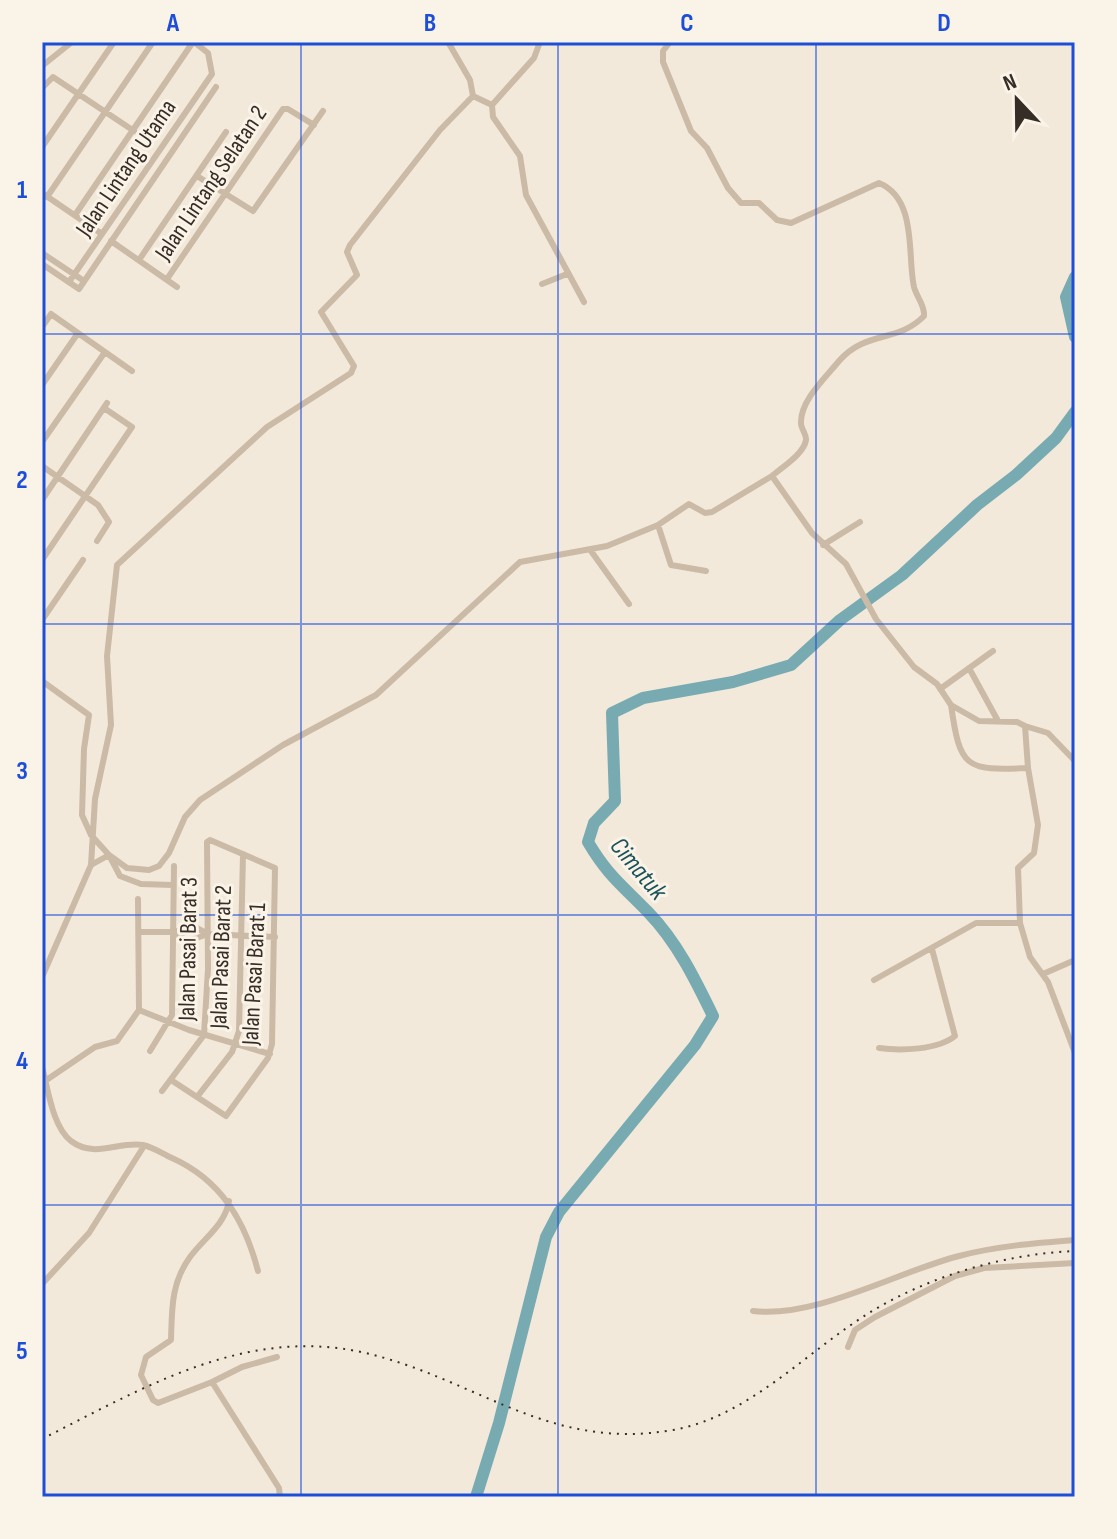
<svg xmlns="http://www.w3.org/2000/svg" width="1117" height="1539" font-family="'Sofia Sans Condensed',sans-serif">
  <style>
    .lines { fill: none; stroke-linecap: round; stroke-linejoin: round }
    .river { stroke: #78abb1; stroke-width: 12 }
    .minor { stroke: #cbbaa6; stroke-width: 6 }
    .rail { stroke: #372d27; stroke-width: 2; stroke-dasharray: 2 6; stroke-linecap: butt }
    .grid { fill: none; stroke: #1d4ed8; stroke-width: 2; stroke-opacity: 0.55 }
    .labels { text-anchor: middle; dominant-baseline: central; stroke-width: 6; stroke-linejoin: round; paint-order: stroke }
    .street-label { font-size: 24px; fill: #372d27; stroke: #faf3e7 }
    .water-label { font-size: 26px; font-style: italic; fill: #1b525b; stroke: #faf3e7 }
    .neatline { fill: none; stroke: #1d4ed8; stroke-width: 3 }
    .grid-label { font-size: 26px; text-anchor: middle; font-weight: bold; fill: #1d4ed8 }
  </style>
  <rect width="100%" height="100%" fill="#f3e9db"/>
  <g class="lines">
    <path class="river" d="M1075 277 1066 297 1075 337
      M476 1497 499 1423 546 1237 559 1212 695 1045 713 1016C695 979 677 942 648 912 622 885 608 876 588 842L594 823 615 801 612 713 643 698 733 682 791 665 840 620 902 575 977 505 1016 475 1056 438 1075 412"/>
    <path class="minor" d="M540 42 534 58 492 105 493 117 520 156 526 195 584 302
      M670 42 663 51V62L691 131 707 148 728 188 741 203H759L777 220 791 223 879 183C918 199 907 257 914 287 917 298 925 305 924 316 898 343 866 330 839 361 826 377 800 401 801 423 801 429 807 435 806 440 804 454 781 468 772 476L812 533 846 564 876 619 914 667 937 684 951 705 979 721 1017 722 1025 726 1028 768 1038 825 1034 853 1018 868 1020 923 1030 957 1048 982 1075 1053
      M42 66 72 42
      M42 88 53 77 134 131
      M473 96 492 105
      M42 147 114 42
      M197 176 253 211 323 111
      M42 193 102 234
      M47 197 153 42
      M75 215 193 42
      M111 241 177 287
      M42 253 84 281
      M139 260 226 132
      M42 264 79 289 216 87
      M167 279 283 109H288L314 125
      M69 282 212 74 208 53 194 42
      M542 284 567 274
      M42 327 51 314 132 371
      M42 385 78 333
      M42 442 105 352
      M42 466 98 505 109 522 97 541
      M42 500 107 403
      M658 525 671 565 706 571
      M823 545 860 522
      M591 551 629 604
      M42 560 132 427 104 408
      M42 620 83 560
      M969 668 998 721
      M42 681 89 715 84 749 82 815 91 835 109 855 120 876 141 884 173 885
      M940 689 993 651
      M951 705C960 768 965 771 1028 768
      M1025 726 1048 733 1075 761
      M91 865 109 855 127 868 149 870 159 866 169 853 185 817 200 800 283 745 376 695 520 562 607 546 658 525 689 504 705 513 712 512 772 476
      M140 932H173L188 941 208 934 275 937
      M173 932 193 926 208 934
      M1043 974 1075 960
      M42 977 91 865 95 799 111 725 107 656 117 565 267 427 351 373 354 366 321 312 357 275 347 252 350 245 440 130 473 96 470 80 448 42
      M874 980 976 923H1020
      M139 1010 189 1030 270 1054
      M879 1048C900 1051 938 1050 955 1036L932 949
      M150 1051 172 1015 174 866
      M42 1067C48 1088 52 1126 71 1141 95 1159 118 1141 143 1145 153 1147 163 1154 172 1158 221 1180 245 1221 258 1271
      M45 1081 95 1047 117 1041 139 1010 138 899
      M162 1091 204 1035 208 969 207 842 210 840 275 868 272 1044 268 1058 226 1116 171 1080
      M197 1097 232 1052 239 1031 243 854
      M229 1201C225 1225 204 1238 190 1257 171 1283 172 1309 171 1340L146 1357 141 1375 153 1400 158 1403 212 1382 279 1488 280 1497
      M42 1284 89 1233 144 1146
      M753 1311C815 1319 899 1271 959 1256 997 1246 1036 1243 1075 1240
      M848 1347 855 1330 875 1317 955 1276 984 1268 1075 1263
      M212 1382 242 1367 277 1357"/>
    <path class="rail" d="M42 1439C143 1388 244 1327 361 1352 475 1377 547 1452 673 1430 748 1417 806 1352 869 1313 929 1276 1004 1254 1075 1251"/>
  </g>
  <path class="grid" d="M301 42V1497M558 42V1497M816 42V1497M42 334H1075M42 624H1075M42 915H1075M42 1205H1075"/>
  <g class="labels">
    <g class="street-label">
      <text transform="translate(126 168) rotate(-56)">Jalan Lintang Utama</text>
      <text transform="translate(211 183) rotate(-56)">Jalan Lintang Selatan 2</text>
      <text transform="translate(188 949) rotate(-89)">Jalan Pasai Barat 3</text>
      <text transform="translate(221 957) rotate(-88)">Jalan Pasai Barat 2</text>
      <text transform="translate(254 974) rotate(-87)">Jalan Pasai Barat 1</text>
    </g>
    <g class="water-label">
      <text transform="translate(638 869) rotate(50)">Cimatuk</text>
    </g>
  </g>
  <rect width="1117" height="1539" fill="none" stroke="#faf3e7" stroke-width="88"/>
  <g transform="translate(1017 100) rotate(338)" stroke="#faf3e7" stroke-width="6" paint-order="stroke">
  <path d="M0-6L14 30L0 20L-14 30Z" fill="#372d27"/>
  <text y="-12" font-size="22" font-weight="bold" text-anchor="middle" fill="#372d27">N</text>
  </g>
  <rect x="44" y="44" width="1029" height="1451" class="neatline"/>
  <g class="grid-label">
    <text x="173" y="31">A</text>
    <text x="430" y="31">B</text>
    <text x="687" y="31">C</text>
    <text x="944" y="31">D</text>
    <text x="22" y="198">1</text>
    <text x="22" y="488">2</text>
    <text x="22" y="779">3</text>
    <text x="22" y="1069">4</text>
    <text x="22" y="1359">5</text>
  </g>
</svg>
